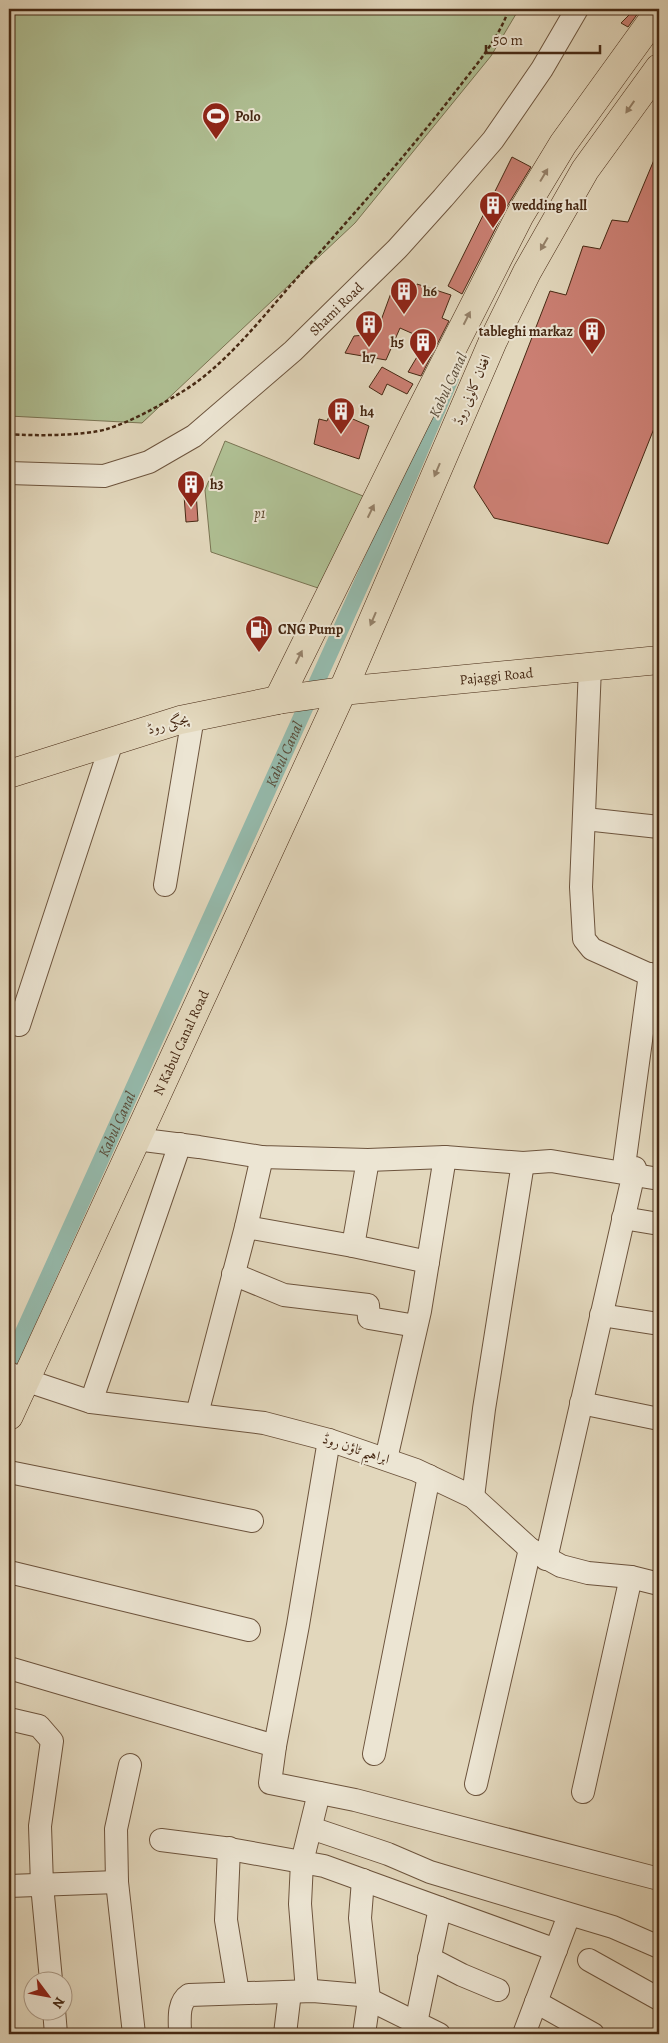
<svg xmlns="http://www.w3.org/2000/svg" width="668" height="2043" font-family="Alegreya,Amiri,serif">
  <style>
    .green { fill: #afbf93; stroke: #7a7453 }
    .lines { fill: none; stroke-linecap: round; stroke-linejoin: round }
    .canal { stroke: #95baac; stroke-width: 16 }
    .building { fill: #cb7f73; stroke: #462813 }
    .minor-casing { stroke: #6d543d; stroke-width: 24 }
    .major-casing { stroke: #462813; stroke-width: 29 }
    .path { stroke: #462813; stroke-width: 2.5; stroke-dasharray: 4 2.5; stroke-linecap: butt }
    .minor { stroke: #ece5d3; stroke-width: 22 }
    .major { stroke: #e2d7bc; stroke-width: 28 }
    .oneway { fill: #948068 }
    .labels { text-anchor: middle; dominant-baseline: central; stroke-width: 4; stroke-linejoin: round; paint-order: stroke }
    .poi-label { font-size: 14px; font-weight: bold; fill: #462813; stroke: #ece5d3; text-anchor: start }
    .street-label { font-size: 14px; fill: #462813; stroke: #ece5d3 }
    .park-label { font-size: 14px; font-style: italic; fill: #5b462d; stroke: #ece5d3 }
    .water-label { font-size: 15px; font-style: italic; fill: #5a4c39; stroke: #ece5d3 }
  </style>
  <rect width="100%" height="100%" fill="#e2d7bc"/>
  <filter id="stains"><feTurbulence type="fractalNoise" baseFrequency=".004" numOctaves="4"/><feColorMatrix values="0 0 0 0 .2 0 0 0 0 .09 0 0 0 0 .02 0 0 0 .5 -.17"/></filter>
  <radialGradient id="worn" r=".72"><stop offset=".6" stop-color="#630" stop-opacity="0"/><stop offset="1" stop-color="#630" stop-opacity=".3"/></radialGradient>
  <path class="green" d="M9 9H519L491 56 355 223 142 423 9 416Z
    M225 441 368 498 324 590 211 552 205 490Z"/>
  <g class="lines">
    <path class="canal" id="s1" d="M9 1363 401 496 451 378"/>
  </g>
  <path class="building" d="M635 9H641L628 27 621 23Z
    M659 148V416L608 544 494 518 474 487 550 291 566 295 583 246 600 249 612 220 628 222Z
    M512 157 531 167 506 208 462 294 448 286Z
    M417 284 451 295 442 318 449 321 421 376 408 372 427 340 400 328 386 360 345 353 354 336 376 334 391 293 411 302Z
    M382 367 413 384 407 394 387 384 382 395 369 387Z
    M332 410 369 426 359 459 314 444 319 419 327 421Z
    M196 492 198 521 186 522 184 495Z"/>
  <g class="lines">
    <g class="minor-casing">
      <g id="minor">
        <path id="s2" d="M9 473 104 476 149 462 194 436 293 351 397 249 443 198 493 140 542 69 577 9"/>
        <path d="M590 667 581 887 584 939 592 949 659 979"/>
        <path d="M585 819 659 827"/>
        <path d="M165 885 193 717"/>
        <path d="M19 1025 112 742"/>
        <path d="M136 1139 199 1147 262 1157 368 1160 445 1157 523 1163 551 1161 659 1179"/>
        <path d="M623 1218 659 1224"/>
        <path d="M246 1227 353 1246 428 1262"/>
        <path d="M353 1246 368 1160"/>
        <path d="M233 1274 284 1295 368 1305 369 1318 416 1326"/>
        <path d="M601 1315 659 1324"/>
        <path d="M9 1373 19 1378 91 1402 264 1423 329 1440 416 1470 473 1497 530 1549 561 1566 588 1573 631 1577 659 1584"/>
        <path d="M91 1402 180 1144"/>
        <path d="M581 1403 659 1419"/>
        <path d="M197 1414 246 1227 262 1157"/>
        <path d="M329 1440 298 1625 275 1746 270 1783 355 1800 659 1879"/>
        <path d="M386 1459 420 1311 445 1157"/>
        <path d="M9 1472 252 1521"/>
        <path d="M473 1497 484 1409 523 1163"/>
        <path d="M546 1559 635 1168 624 1166 650 974"/>
        <path d="M9 1572 249 1630"/>
        <path d="M9 1668 275 1746"/>
        <path d="M9 1719 39 1726 52 1741 40 1826 42 1885 51 1980"/>
        <path d="M374 1754 429 1476"/>
        <path d="M130 1765 116 1829 117 1882 134 2034"/>
        <path d="M476 1784 530 1549"/>
        <path d="M583 1792 631 1577"/>
        <path d="M311 1828 388 1854 430 1872 613 1927 659 1947"/>
        <path d="M161 1840 224 1848 324 1866 556 1950"/>
        <path d="M229 1848 226 1920 238 1993"/>
        <path d="M363 1880 360 1918 369 1999 364 2034"/>
        <path d="M9 1886 117 1882"/>
        <path d="M429 1958 462 1975 498 1990"/>
        <path d="M589 1960 659 1999"/>
        <path d="M307 1991 300 1904 302 1862 319 1793"/>
        <path d="M536 2002 593 2034"/>
        <path d="M54 2010 56 2034"/>
        <path d="M416 2023 440 1908"/>
        <path d="M180 2034C180 2021 177 2003 189 1995L313 1991 360 1995 439 2034"/>
        <path d="M285 2034 290 1992"/>
        <path d="M524 2034 569 1915"/>
      </g>
    </g>
    <g class="major-casing">
      <g id="major">
        <path d="M278 700 416 420 520 215 563 144 659 11"/>
        <path id="s3" d="M9 774 180 720 278 700 342 691 659 660"/>
        <path id="s4" d="M9 1416 342 692 493 341 527 272 585 170 659 68"/>
      </g>
    </g>
    <path class="path" d="M9 434C33 436 84 436 107 429 133 421 161 405 185 390 232 360 269 308 307 267 358 209 409 152 456 91 476 65 498 40 509 9"/>
    <use href="#minor" class="minor"/>
    <use href="#major" class="major"/>
  </g>
  <defs><path id="oneway-solid" d="M-6-.8H1V-3.2L6.5 0L1 3.2V.8H-6Z" transform="scale(1.25)"/></defs>
  <g class="oneway">
    <use href="#oneway-solid" transform="translate(630 107) rotate(125)"/>
    <use href="#oneway-solid" transform="translate(544 175) rotate(-59)"/>
    <use href="#oneway-solid" transform="translate(544 244) rotate(120)"/>
    <use href="#oneway-solid" transform="translate(467 318) rotate(-63)"/>
    <use href="#oneway-solid" transform="translate(437 470) rotate(113)"/>
    <use href="#oneway-solid" transform="translate(371 511) rotate(-64)"/>
    <use href="#oneway-solid" transform="translate(373 619) rotate(113)"/>
    <use href="#oneway-solid" transform="translate(299 657) rotate(-64)"/>
  </g>
  <defs>
    <g id="stadium-pin" transform="scale(1.4375)"><path d="M0 17L-7.5 6A9.5 9.5 0 1 1 7.5 6Z" fill="#8f2418" stroke="#ece5d3"/><path d="M0-5a6.5 5 0 1 0 0 10a6.5 5 0 1 0 0-10ZM-3.5-1.8h7v3.6h-7Z" fill="#fff"/></g>
    <g id="building-pin" transform="scale(1.4375)"><path d="M0 17L-7.5 6A9.5 9.5 0 1 1 7.5 6Z" fill="#8f2418" stroke="#ece5d3"/><path d="M-4-6H4V6H1V3H-1V6H-4ZM-2.5-4.3h1.7v1.8h-1.7ZM.8-4.3h1.7v1.8H.8ZM-2.5-1h1.7V.8h-1.7ZM.8-1h1.7V.8H.8Z" fill="#fff"/></g>
    <g id="fuel-pin" transform="scale(1.4375)"><path d="M0 17L-7.5 6A9.5 9.5 0 1 1 7.5 6Z" fill="#8f2418" stroke="#ece5d3"/><path d="M-5.5-6h7V0h2V4h1.3V-2.5L3-4.5l.8-.8L6-3V5H2.5V1h-1V6h-7ZM-4.2-4.7v3.2H.2V-4.7Z" fill="#fff"/></g>
  </defs>
  <g fill-rule="evenodd">
    <use href="#stadium-pin" x="216" y="116"/>
    <use href="#building-pin" x="493" y="205"/>
    <use href="#building-pin" x="404" y="291"/>
    <use href="#building-pin" x="369" y="324"/>
    <use href="#building-pin" x="592" y="331"/>
    <use href="#building-pin" x="423" y="342"/>
    <use href="#building-pin" x="341" y="411"/>
    <use href="#building-pin" x="191" y="484"/>
    <use href="#fuel-pin" x="259" y="629"/>
  </g>
  <g class="labels">
    <g class="poi-label">
      <text x="235" y="116">Polo</text>
      <text x="512" y="205">wedding hall</text>
      <text x="423" y="291">h6</text>
      <text x="573" y="331" text-anchor="end">tableghi markaz</text>
      <text x="404" y="342" text-anchor="end">h5</text>
      <text x="369" y="357" text-anchor="middle">h7</text>
      <text x="360" y="411">h4</text>
      <text x="210" y="484">h3</text>
      <text x="278" y="629">CNG Pump</text>
    </g>
    <g class="street-label">
      <text stroke="none"><textPath href="#s2" startOffset="385">Shami Road</textPath></text>
      <text transform="translate(472 390) rotate(-67)">افغان کالونی روڈ</text>
      <text stroke="none"><textPath href="#s3" startOffset="499">Pajaggi Road</textPath></text>
      <text transform="translate(168 724) rotate(-16)">پجگی روڈ</text>
      <text stroke="none"><textPath href="#s4" startOffset="411">N Kabul Canal Road</textPath></text>
      <text transform="translate(356 1449) rotate(18)">ابراہیم ٹاؤن روڈ</text>
    </g>
    <g class="park-label">
      <text x="260" y="513">p1</text>
    </g>
    <g class="water-label">
      <text transform="translate(448 385) rotate(-65)">Kabul Canal</text>
      <text stroke="none"><textPath href="#s1" startOffset="668">Kabul Canal</textPath></text>
      <text stroke="none"><textPath href="#s1" startOffset="262">Kabul Canal</textPath></text>
    </g>
  </g>
  <rect width="668" height="2043" fill="none" stroke="#e2d7bc" stroke-width="30"/>
  <rect x="10" y="10" width="648" height="2023" fill="none" stroke="#462813" stroke-width="2.5"/>
  <rect x="15" y="15" width="638" height="2013" fill="none" stroke="#462813"/>
  <g transform="translate(48 1996) rotate(122)"><circle r="24" fill="#ece5d3" stroke="#aa9986"/>
  <path d="M0-4L9 19L0 12L-9 19Z" fill="#8f2418"/>
  <text y="-8" font-size="14" font-weight="bold" text-anchor="middle" fill="#462813">N</text>
  </g>
  <path d="M486 45v8h114v-8" fill="none" stroke="#462813" stroke-width="2.5"/>
  <text x="493" y="45" font-size="15" fill="#462813" stroke="#ece5d3" stroke-width="4" paint-order="stroke">50 m</text>
  <rect width="100%" height="100%" filter="url(#stains)"/>
  <rect width="100%" height="100%" fill="url(#worn)"/>
</svg>
